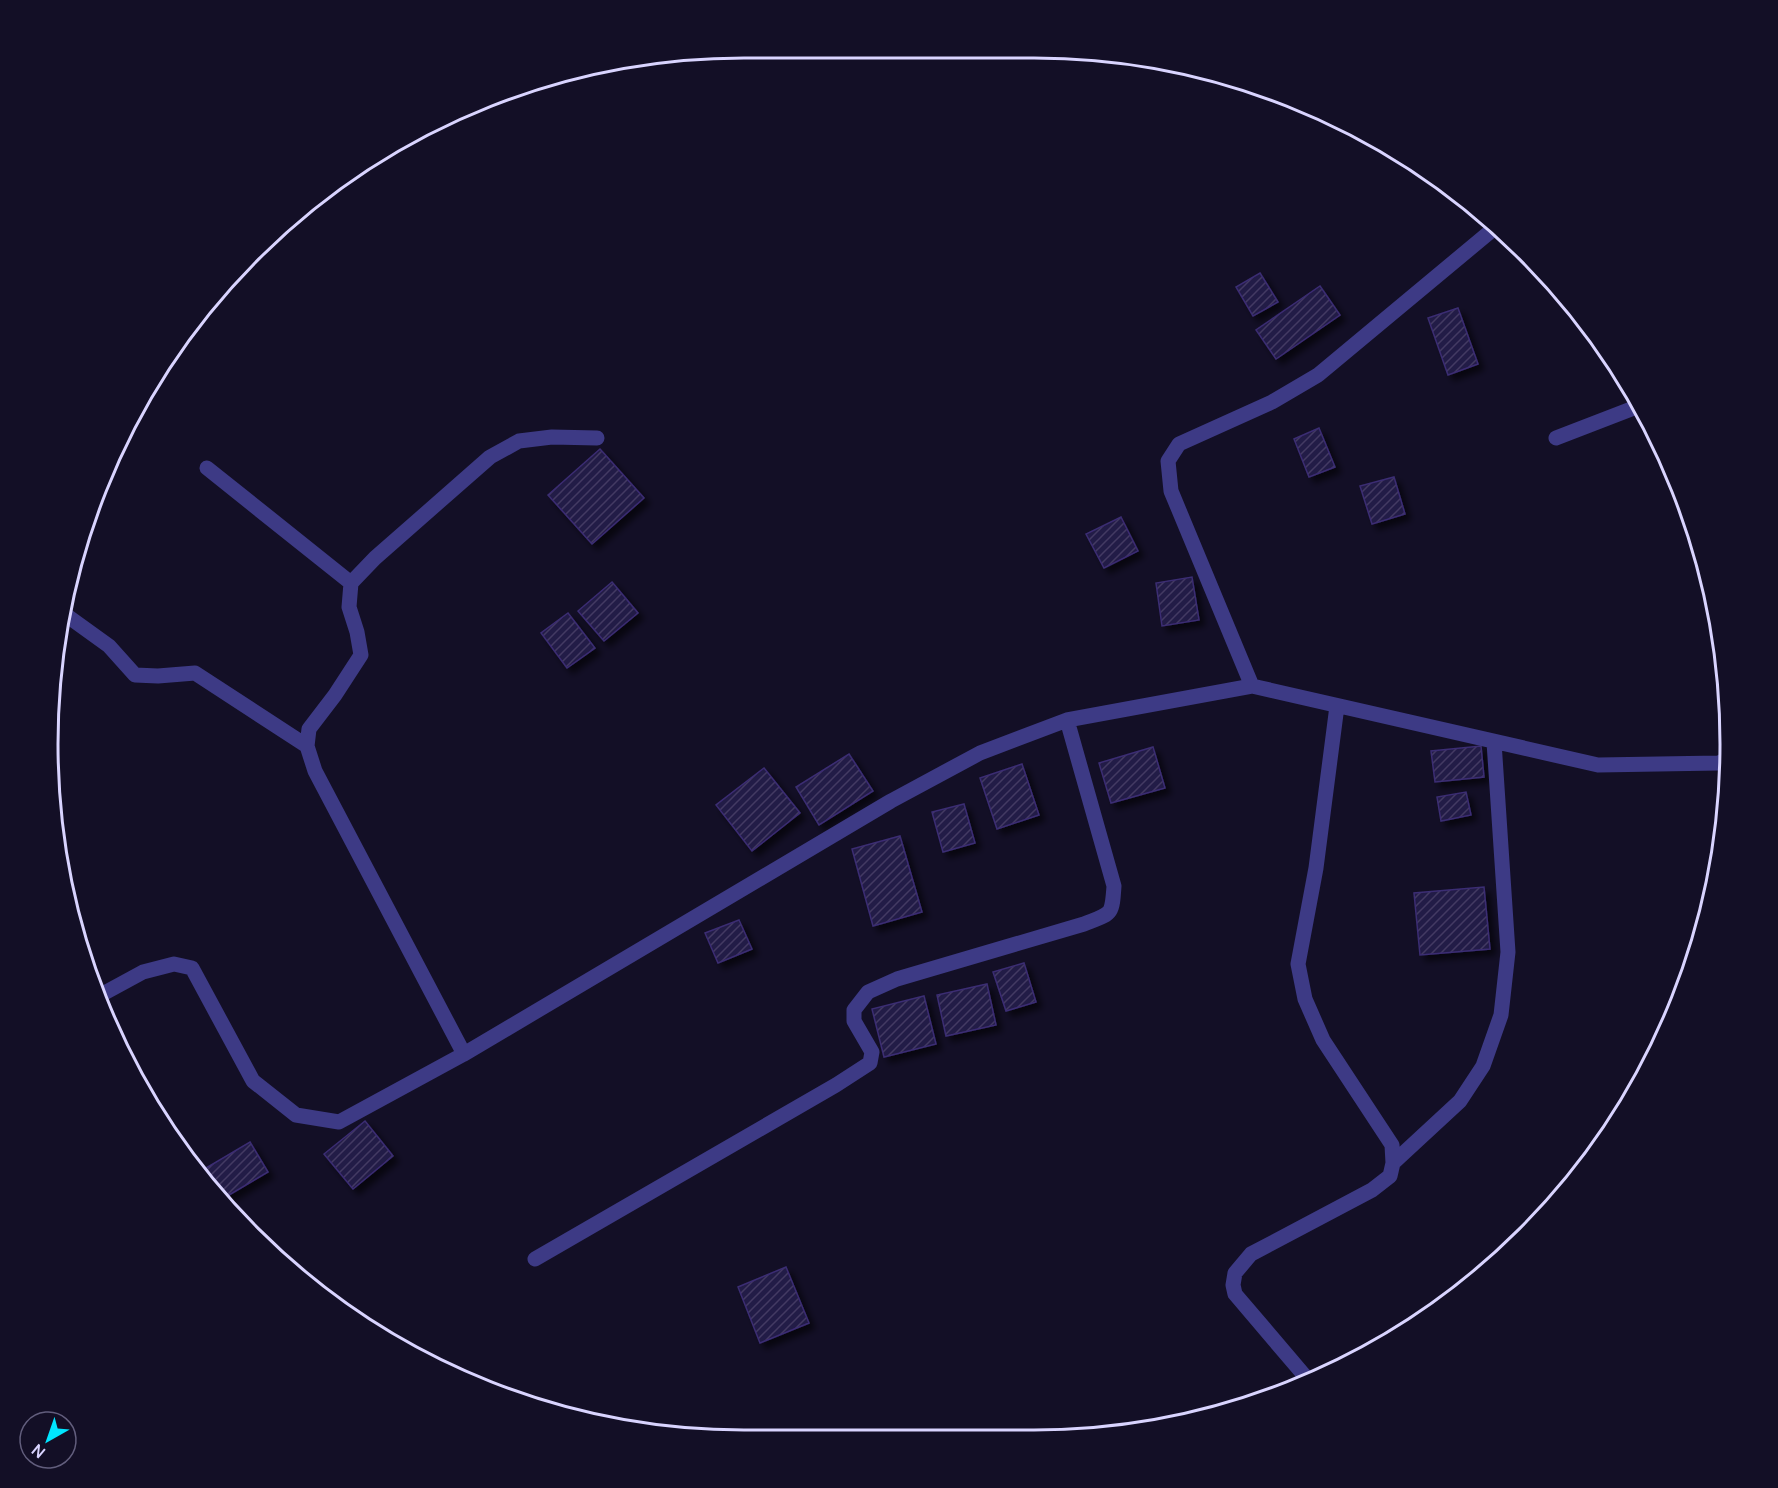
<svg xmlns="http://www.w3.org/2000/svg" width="1778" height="1488" font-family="Manrope,sans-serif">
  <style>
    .building { fill: url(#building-hatch); stroke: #3b2d73; stroke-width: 1.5; filter: url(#shadow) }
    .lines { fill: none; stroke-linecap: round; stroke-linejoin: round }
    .minor { stroke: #3d3a85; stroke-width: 15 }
    .rim { fill: none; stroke: #d9d4ff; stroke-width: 3 }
  </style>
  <defs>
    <pattern id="building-hatch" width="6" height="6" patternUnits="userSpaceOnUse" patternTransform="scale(1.5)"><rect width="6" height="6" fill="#241b47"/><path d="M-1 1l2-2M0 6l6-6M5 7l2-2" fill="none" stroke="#433b63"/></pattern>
    <filter id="shadow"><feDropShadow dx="5.5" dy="5.5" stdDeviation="3" flood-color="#0009"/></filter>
  </defs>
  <rect width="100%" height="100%" fill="#130f26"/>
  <path class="building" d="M1260 273 1278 302 1253 316 1236 287Z
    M1320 286 1340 315 1276 359 1256 330Z
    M1458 308 1478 364 1448 375 1428 318Z
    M1319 428 1335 467 1309 477 1294 439Z
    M600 449 644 498 592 544 548 495Z
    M1394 477 1405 514 1372 524 1360 486Z
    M1121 517 1138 551 1104 568 1086 534Z
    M1192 577 1199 620 1162 626 1156 583Z
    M612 582 638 613 604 641 578 611Z
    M568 613 595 648 567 668 541 633Z
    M1481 746 1484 777 1435 782 1431 751Z
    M1153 747 1165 788 1111 803 1099 763Z
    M849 754 873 791 819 825 796 787Z
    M1022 764 1039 815 997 829 980 778Z
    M764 768 800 813 752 851 716 805Z
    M1466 792 1471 815 1441 821 1437 797Z
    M964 804 975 843 943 852 932 812Z
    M900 836 922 912 873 926 852 849Z
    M1484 887 1490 949 1420 955 1414 893Z
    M739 920 752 949 718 963 705 933Z
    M1024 963 1036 1002 1006 1011 993 972Z
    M987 984 996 1025 946 1036 937 995Z
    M924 996 936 1044 884 1057 872 1009Z
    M365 1121 393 1156 353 1189 324 1154Z
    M250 1142 268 1172 224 1198 201 1171Z
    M786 1267 809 1323 760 1343 738 1287Z"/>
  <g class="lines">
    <path class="minor" d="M1556 438 1639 406
      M207 468 351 583
      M66 615 109 646 135 675 158 676 195 673 307 746
      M1252 686 1171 491 1168 461 1179 444 1272 402 1318 375 1497 226
      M97 997 143 972 174 964 192 968 253 1081 296 1115 339 1122 464 1054 891 801 980 753 1067 720 1252 686 1598 765 1719 763 1729 758
      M464 1054 315 771 307 746 309 729 335 695 361 655 357 632 349 607 351 583 375 558 490 457 519 441 552 437 597 438
      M1393 1163 1460 1101 1483 1066 1501 1015 1508 952 1494 742
      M535 1259 836 1085 870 1063 872 1052 854 1021V1010L868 992 897 979 1084 924C1112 913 1112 916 1114 886L1067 720
      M1310 1382 1235 1294 1233 1285 1235 1273 1251 1254 1372 1190 1390 1176 1393 1163 1392 1145 1323 1040 1305 999 1298 964 1316 868 1337 706"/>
  </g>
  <path d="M0 0H1778V1488H0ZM744 58H1034A686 686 0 0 1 1720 744V744A686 686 0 0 1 1034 1430H744A686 686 0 0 1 58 744V744A686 686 0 0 1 744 58Z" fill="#130f26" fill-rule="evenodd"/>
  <path class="rim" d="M744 58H1034A686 686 0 0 1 1720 744V744A686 686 0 0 1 1034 1430H744A686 686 0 0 1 58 744V744A686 686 0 0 1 744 58Z"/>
  <g transform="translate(48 1440) rotate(220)"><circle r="28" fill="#130f26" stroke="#625e7d" stroke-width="1.5"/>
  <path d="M0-4.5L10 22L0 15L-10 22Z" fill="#00e5ff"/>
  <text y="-9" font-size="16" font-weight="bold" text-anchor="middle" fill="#d9d4ff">N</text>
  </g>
</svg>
